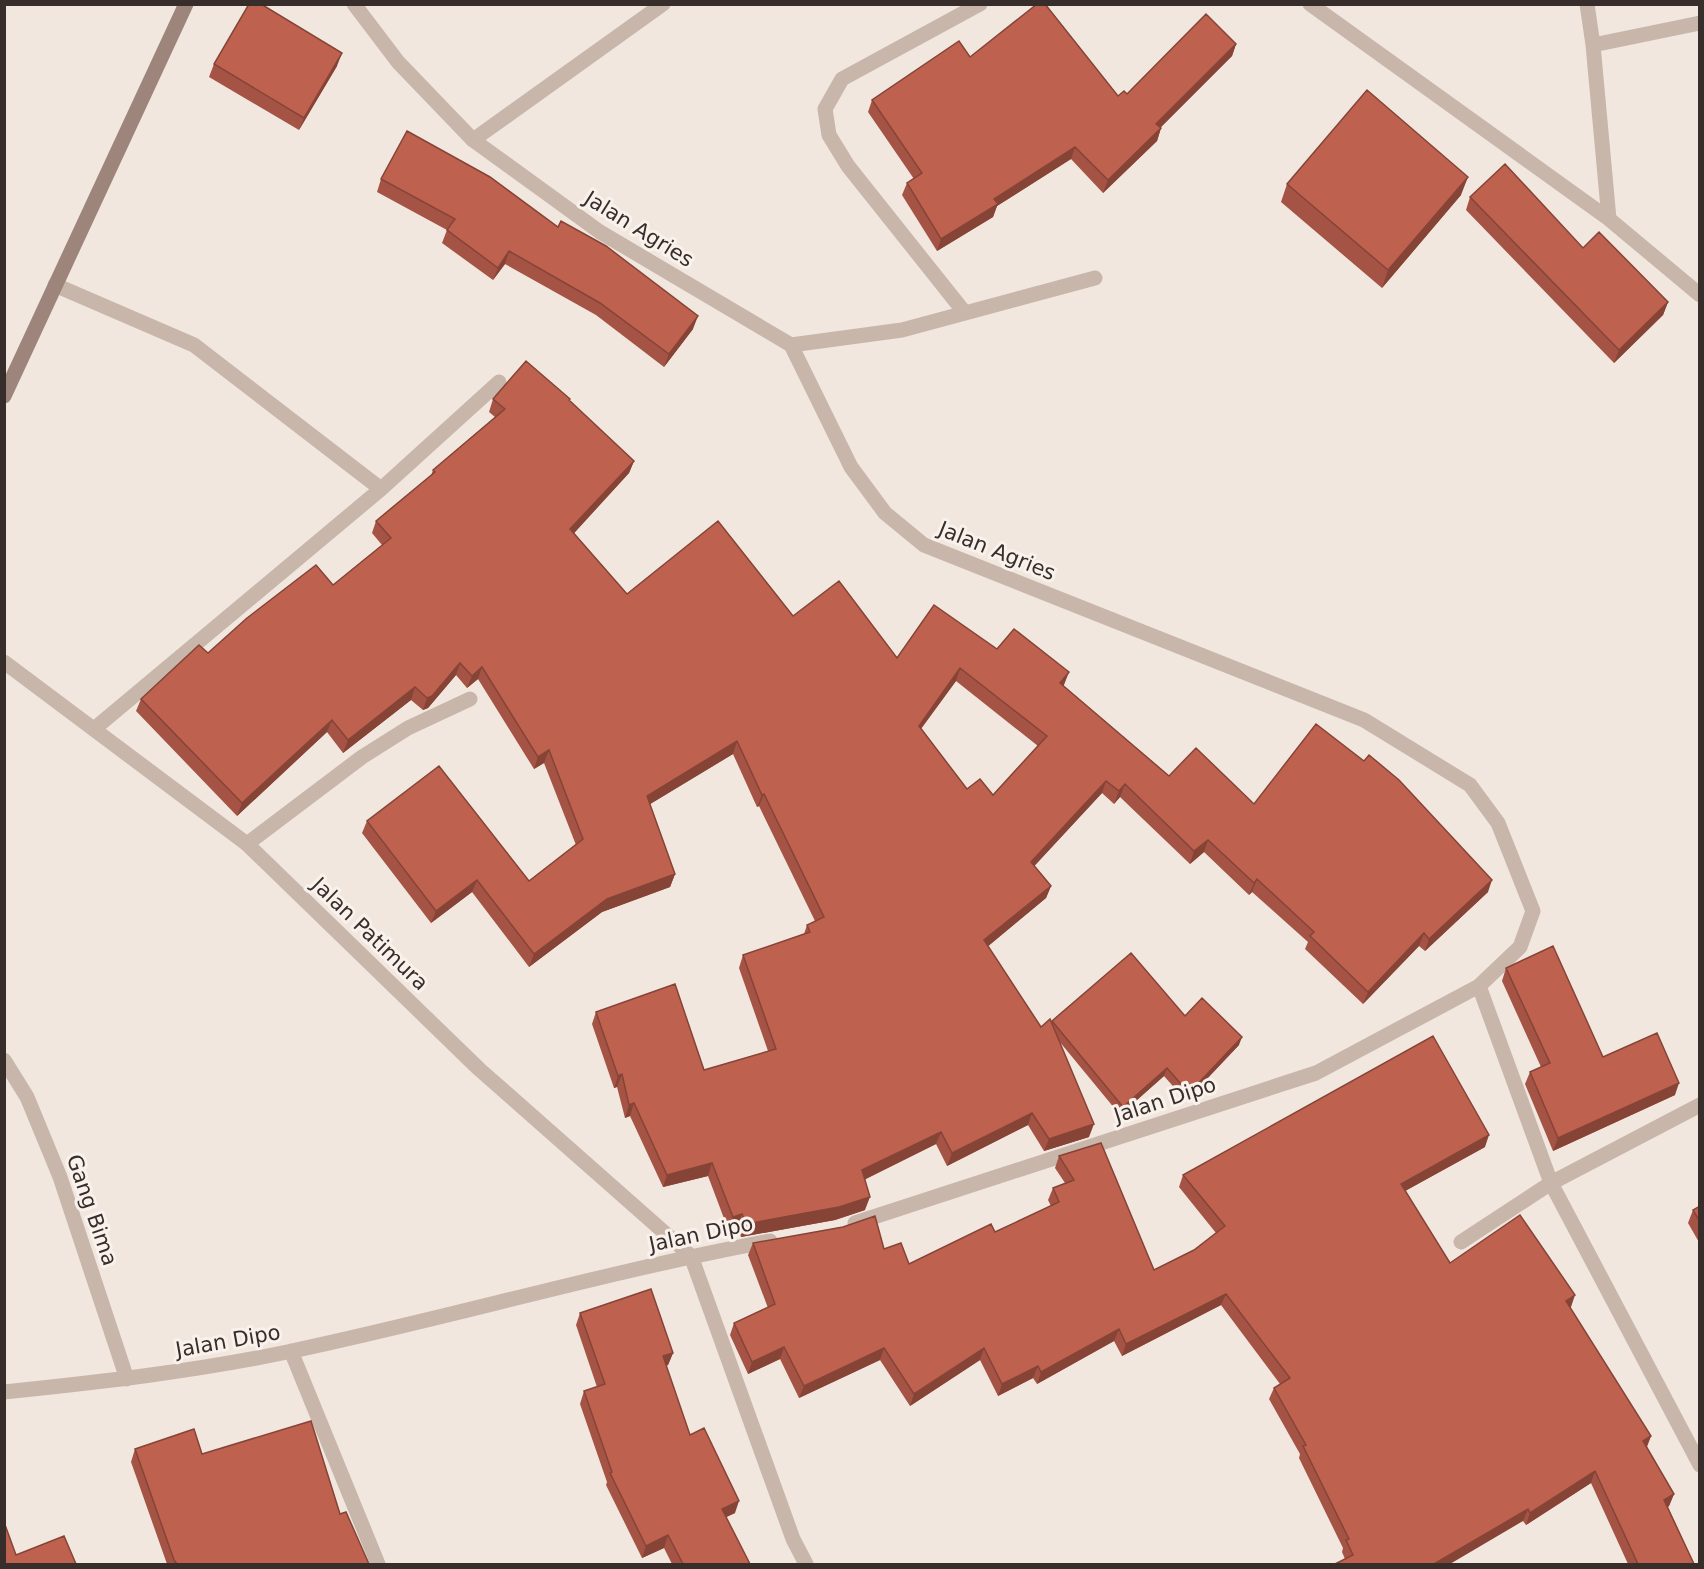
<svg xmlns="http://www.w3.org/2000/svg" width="1704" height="1569" font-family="'DejaVu Sans',sans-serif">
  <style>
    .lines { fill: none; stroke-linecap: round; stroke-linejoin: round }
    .lane { stroke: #c9b6ab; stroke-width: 15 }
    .street { stroke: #c9b6ab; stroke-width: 15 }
    .secondary { stroke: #9d857c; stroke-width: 15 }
    .wall { fill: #a45344; fill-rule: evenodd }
    .shaded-wall { fill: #864437 }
    .building { fill: #bf614f; stroke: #864437; stroke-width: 1.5; fill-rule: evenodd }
    .labels { text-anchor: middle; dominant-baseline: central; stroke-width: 6; stroke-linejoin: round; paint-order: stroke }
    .street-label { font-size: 21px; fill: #372d2a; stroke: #f9f1eb }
  </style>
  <rect width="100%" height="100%" fill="#f1e7df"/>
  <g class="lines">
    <path class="lane" d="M473 140 663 4"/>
    <path class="street" d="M354 4 398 62 473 140 600 232 791 345 851 467 885 513 924 545 1364 720 1470 785 1498 823 1533 911 1520 947 1479 986 1316 1073 855 1223
      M1310 4 1609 219 1700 295
      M1587 4 1593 45 1609 219
      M1593 45 1700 23
      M55 285 194 345 381 489
      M965 313 848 166 829 135 825 109 842 79 980 4
      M791 345 902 330 1095 278
      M4 662 247 844 479 1069 691 1256 793 1539 806 1564
      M94 729 381 489 499 382
      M247 844 362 757 408 728 470 699
      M1479 986 1551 1183 1700 1465
      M4 1060 27 1097 60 1177 127 1379
      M1461 1242 1551 1183 1700 1105
      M291 1351 378 1564
      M4 1392C101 1382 197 1371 292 1351 452 1317 609 1271 770 1241"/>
    <path class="secondary" d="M4 396 186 4"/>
  </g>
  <path class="wall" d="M1236 44 1232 56 1160 128H1161L1157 141 1103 193 1071 159 997 206 993 217 937 251 902 195 907 183 914 179 868 112 872 100 970 57 1118 96 1127 94Z
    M214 64 337 66 299 130 209 77Z
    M381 179 693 329 664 367 596 315 505 264 493 280 442 243 447 230 377 192Z
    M1287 184 1461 195 1382 288 1281 202Z
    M1470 197 1583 248 1668 302 1663 315 1614 363 1466 210Z
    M493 399 569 401 634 461 629 473 574 533 627 594 793 616 897 658 997 649 1064 685V686L1169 776 1254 804 1488 892 1425 951 1419 946 1363 1004 1305 949 1308 942 1252 892 1249 895 1204 852 1190 864 1120 797 1114 804 1102 793 1034 866 1051 886 1046 898 988 946 1041 1027 1052 1022V1021L1185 1016 1239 1045 1186 1101 1164 1076 1120 1115 1059 1041 1089 1137 1044 1151 1028 1125 947 1166 936 1144 865 1179V1210L835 1220 741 1237 737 1226 728 1229 708 1176 663 1187 630 1116 625 1118 617 1087 614 1088 592 1024 596 1012 704 1070 768 1051 739 968 743 955 804 934 807 925 815 921 759 806 757 807 733 754 650 804 675 874 670 887 602 912 529 967 472 892 431 923 362 833 367 821 529 881 576 845 544 763 534 769 478 679 467 688 456 675 428 708 423 710 411 700 343 753 327 732 237 816 136 711 141 699 208 653 333 585 382 545 372 533 376 521 431 476 433 470 495 417 489 412ZM956 681 1038 746 993 795 967 789 921 729Z
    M1506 968 1603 1057 1675 1095 1553 1151 1525 1084 1530 1072 1541 1067 1502 981Z
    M1485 1147 1405 1191 1450 1263 1571 1307 1570 1308 1651 1436 1647 1447 1674 1494 1669 1506 1668 1507 1694 1564H1628L1591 1483 1526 1525 1523 1521 1345 1559 1342 1552 1343 1548 1299 1458 1300 1454 1269 1399 1274 1388 1280 1384 1221 1305 1122 1356 1114 1341 1037 1384 1033 1378 998 1396 980 1360 910 1406 880 1360 799 1398 780 1359 748 1374 730 1335 734 1323 768 1308 748 1255 753 1243 884 1249 909 1264 995 1232 1051 1206 1048 1200 1053 1188 1065 1183 1055 1168 1059 1156 1154 1270 1194 1250 1216 1233 1179 1187 1183 1175Z
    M1700 1206V1244L1688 1223 1693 1210Z
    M580 1313 673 1353 668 1365 666 1366 690 1435 735 1513 726 1517 750 1564H672L664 1548 642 1558 606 1485 607 1482 580 1404 584 1391 597 1387 576 1325Z
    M135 1449 202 1454 340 1514 369 1564H167L131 1462Z"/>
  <path class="shaded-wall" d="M1236 44 1232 56 1152 136 1156 124Z
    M342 53 337 66 299 130 304 118Z
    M1161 128 1157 141 1103 193 1108 180Z
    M1075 147 1071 159 997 206 993 217 937 251 941 239 994 199Z
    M1468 177 1461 195 1382 288 1388 270Z
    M509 251 505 264 493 280 498 268Z
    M1668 302 1663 315 1614 363 1619 350Z
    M698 316 693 329 664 367 669 354Z
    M634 461 629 473 566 542 570 529Z
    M460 663 456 675 428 708 423 710 427 698Z
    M482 667 478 679 467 688 472 676Z
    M960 668 956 681 914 738 919 726Z
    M1069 672 1064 685 1056 695 1060 683Z
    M415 687 411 700 343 753 348 740Z
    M332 720 327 732 237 816 242 803Z
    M737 741 733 754 642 809 647 796Z
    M549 750 544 763 534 769 538 757Z
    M1106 781 1102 793 1027 874 1031 862Z
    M1125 784 1120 797 1114 804 1119 791Z
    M764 794 759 806 757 807 762 795Z
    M1208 840 1204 852 1190 864 1194 851Z
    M675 874 670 887 602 912 529 967 534 954 607 899Z
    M1257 879 1252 892 1249 895 1254 883Z
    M477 880 472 892 431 923 436 911Z
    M1492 880 1488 892 1425 951 1429 939Z
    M1051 886 1046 898 980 953 984 940Z
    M1424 933 1419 946 1363 1004 1368 992Z
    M1242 1037 1239 1045 1186 1101 1189 1093Z
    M1167 1068 1164 1076 1120 1115 1123 1107Z
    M622 1074 617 1087 614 1088 618 1076Z
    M1679 1083 1675 1095 1553 1151 1558 1138Z
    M634 1103 630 1116 625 1118 629 1105Z
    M1032 1113 1028 1125 947 1166 952 1153Z
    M1094 1124 1089 1137 1044 1151 1049 1139Z
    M941 1132 936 1144 858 1183 862 1170Z
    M1489 1135 1485 1147 1396 1196 1401 1184Z
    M712 1163 708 1176 663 1187 667 1175Z
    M870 1197 865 1210 835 1220 741 1237 746 1224Z
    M742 1214 737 1226 728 1229 733 1217Z
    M1226 1294 1221 1305 1122 1356 1126 1344Z
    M1575 1295 1571 1307 1562 1313 1566 1301Z
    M1119 1329 1114 1341 1037 1384 1041 1372Z
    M784 1347 780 1359 748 1374 752 1362Z
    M884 1348 880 1360 799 1398 804 1386Z
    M984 1348 980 1360 910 1406 914 1394Z
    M673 1353 668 1365 658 1369 663 1356Z
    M1038 1366 1033 1378 998 1396 1002 1384Z
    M1651 1436 1646 1448 1643 1441Z
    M1595 1471 1591 1483 1526 1525 1530 1513Z
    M1674 1494 1669 1506 1660 1512 1664 1500Z
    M739 1501 735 1513 718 1521 722 1509Z
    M1528 1509 1523 1521 1450 1564H1434Z
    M668 1535 664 1548 642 1558 646 1546Z"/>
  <path class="building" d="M249 4H261L342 53 304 118 214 64Z
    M1037 4H1045L1118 96 1124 91 1127 94 1206 14 1236 44 1156 124 1161 128 1108 180 1075 147 994 199 998 204 941 239 907 183 922 173 872 100 959 41 970 57Z
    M1367 90 1468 177 1388 270 1287 184Z
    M407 131 490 177 558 227 561 221 606 246 698 316 669 354 600 303 509 251 498 268 447 230 455 219 381 179Z
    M1505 164 1583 248 1599 232 1668 302 1619 350 1470 197Z
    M526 361 570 399 569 400 634 461 570 529 627 594 718 521 793 616 839 581 897 658 934 605 997 649 1014 629 1069 672 1060 683 1169 776 1196 748 1254 804 1316 724 1364 761 1369 755 1399 780 1492 880 1429 939 1424 933 1368 992 1310 936 1314 932 1257 879 1254 883 1208 840 1194 851 1125 784 1119 791 1106 781 1031 862 1051 886 984 940 1041 1027 1050 1019 1094 1124 1049 1139 1032 1113 952 1153 941 1132 862 1170 870 1197 839 1207 746 1224 742 1214 733 1217 712 1163 667 1175 634 1103 629 1105 622 1074 618 1076 596 1012 675 984 704 1070 776 1049 743 955 810 932 807 925 824 917 764 794 762 795 737 741 647 796 675 874 607 899 534 954 477 880 436 911 367 821 439 766 529 881 583 839 549 750 538 757 482 667 472 676 460 663 432 696 427 698 415 687 348 740 332 720 242 803 141 699 199 645 208 653 247 618 316 565 333 585 391 538 376 521 435 472 433 470 505 409 493 399ZM960 668 1047 736 993 795 980 779 967 789 919 726Z
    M1553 946 1603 1057 1657 1033 1679 1083 1558 1138 1530 1072 1550 1063 1506 968Z
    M1131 953 1185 1016 1202 998 1242 1037 1189 1093 1167 1068 1123 1107 1052 1021Z
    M1433 1036 1489 1135 1401 1184 1450 1263 1520 1215 1575 1295 1566 1301 1651 1436 1643 1441 1674 1494 1664 1500 1694 1564H1638L1595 1471 1530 1513 1528 1509 1434 1564H1335L1353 1555 1346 1540 1349 1539 1303 1446 1306 1445 1274 1388 1290 1378 1226 1294 1126 1344 1119 1329 1041 1372 1038 1366 1002 1384 984 1348 914 1394 884 1348 804 1386 784 1347 752 1362 734 1323 775 1304 753 1243 843 1227 875 1216 884 1249 901 1243 909 1264 991 1224 995 1232 1059 1202 1053 1188 1074 1180 1059 1156 1101 1143 1154 1270 1194 1250 1225 1226 1183 1175Z
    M1700 1206V1222L1693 1210Z
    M651 1289 673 1353 663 1356 690 1435 704 1428 739 1501 722 1509 750 1564H683L668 1535 646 1546 610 1473 612 1472 584 1391 605 1384 580 1313Z
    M311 1421 340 1514 346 1512 369 1564H177L174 1560 135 1449 194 1429 202 1454Z
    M4 1522 16 1555 64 1536 76 1564H4Z"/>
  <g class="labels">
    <g class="street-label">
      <text transform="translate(639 229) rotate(32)">Jalan Agries</text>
      <text transform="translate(997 551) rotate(22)">Jalan Agries</text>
      <text transform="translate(370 934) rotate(44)">Jalan Patimura</text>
      <text transform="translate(1165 1100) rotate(-18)">Jalan Dipo</text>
      <text transform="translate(92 1210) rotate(71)">Gang Bima</text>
      <text transform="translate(701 1234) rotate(-12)">Jalan Dipo</text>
      <text transform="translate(228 1341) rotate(-10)">Jalan Dipo</text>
    </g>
  </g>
  <rect width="1704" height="1569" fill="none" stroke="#372d2a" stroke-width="12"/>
</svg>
